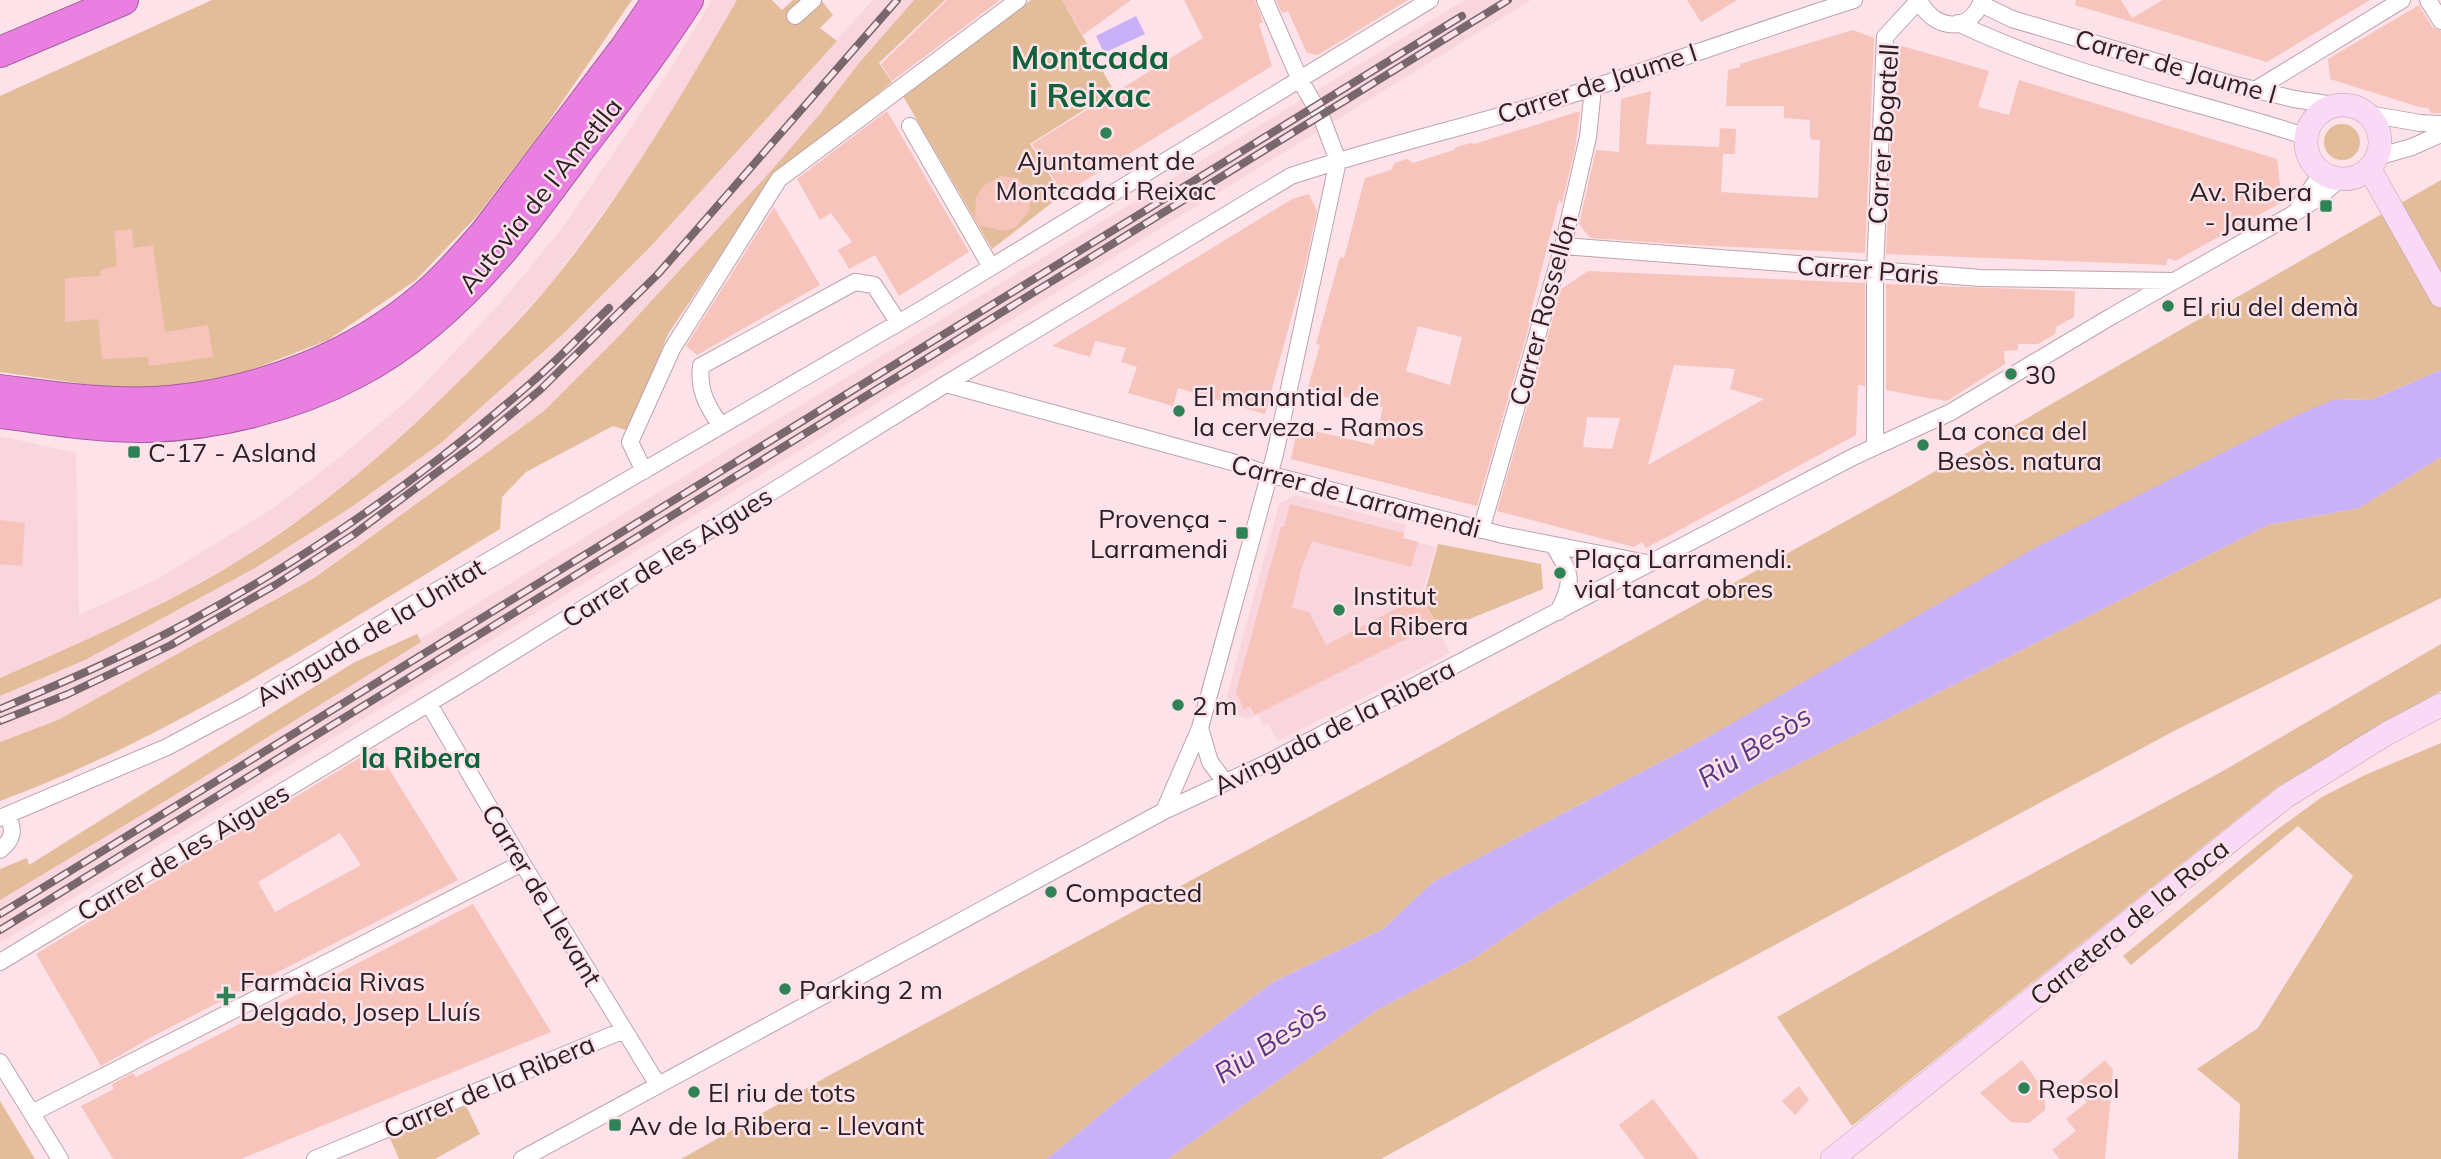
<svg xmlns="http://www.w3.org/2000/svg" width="2441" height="1159" font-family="Mulish,sans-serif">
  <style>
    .built { fill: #f9d5de }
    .green { fill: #e3bc9a }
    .water { fill: #c8b1f6 }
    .building { fill: #f6c4ba; fill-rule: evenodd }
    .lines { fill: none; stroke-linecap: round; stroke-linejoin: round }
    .street-casing { stroke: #bda3aa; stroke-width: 18 }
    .secondary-casing { stroke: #bda3aa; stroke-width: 24 }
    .highway-casing { stroke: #a75ea0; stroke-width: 32 }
    .street { stroke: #fff; stroke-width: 16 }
    .secondary { stroke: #f9d9f6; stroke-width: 23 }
    .highway { stroke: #ea7fe2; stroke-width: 30 }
    .rail-casing { stroke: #78686d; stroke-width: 8 }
    .rail { stroke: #fde2e9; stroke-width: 5; stroke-dasharray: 16; stroke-linecap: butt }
    .poi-dot { fill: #2f8255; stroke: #fde2e9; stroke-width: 2.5 }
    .labels { text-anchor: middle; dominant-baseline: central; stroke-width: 5; stroke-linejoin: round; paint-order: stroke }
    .street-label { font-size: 26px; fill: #2b2124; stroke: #fde2e9 }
    .poi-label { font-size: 26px; fill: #2b2124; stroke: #fde2e9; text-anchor: start }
    .water-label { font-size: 28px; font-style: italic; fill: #573786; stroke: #fde2e9 }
    .neighbourhood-label { font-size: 28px; font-weight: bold; fill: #0f623a; stroke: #fde2e9 }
    .district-label { font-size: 33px; font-weight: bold; fill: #0f623a; stroke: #fde2e9 }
  </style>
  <rect width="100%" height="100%" fill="#fde2e9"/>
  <path class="built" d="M712 0H737L680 100 632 173 552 282 485 356 414 425 337 493 241 559 137 617 0 678V436L76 453 79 615 156 580 275 507 339 458 415 394 503 300 563 227 670 70Z
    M873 0H914L859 63 819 115 770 172 620 335 544 411 314 577 58 720 0 742V696L85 660 353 506 441 443 563 334 652 245Z
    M1465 0H1531L0 943V897L662 490Z
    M1295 495 1406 525 1403 538 1436 547 1421 596 1450 653 1278 741 1268 724 1263 725 1258 714 1248 719 1223 710 1279 504Z"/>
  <path class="green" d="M212 0H632L540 134 477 216 416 280 328 340 243 373 149 393 0 372V96Z
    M737 0H772L782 10 793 0H821L833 15 820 28 837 41 652 245 563 334 441 443 353 506 255 568 85 660 0 696V678C82 642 165 606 241 559 318 511 386 453 450 390 485 356 521 320 552 282 623 195 681 97 737 0Z
    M914 0H945L879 63 892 82 771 180 668 334 629 431 613 426 526 472 502 497 500 529C338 626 178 735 0 801V742L58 720 314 578 544 411 620 335 770 172 819 115 859 63Z
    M1031 0H1062L1114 91 1030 144 1062 195 992 249 903 96Z
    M2324 142a18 18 0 1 1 36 0a18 18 0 1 1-36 0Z
    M2441 180V370L2371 400 2335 399 1710 736 1433 882 1383 929 1273 982 1134 1087 1047 1159H681L830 1075 1396 770 1911 485Z
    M2441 457V598L2174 731 1562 1059 1381 1159H1168L1377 1010 1473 959 1538 915 1753 787 2268 525 2359 508Z
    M1438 544 1541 564 1543 589 1440 631 1423 599Z
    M417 634 421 642 175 795 0 900V869L27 858 29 865 296 698 355 662Z
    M2441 644V691L2279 786 1852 1126 1777 1017 1987 898 2223 771Z
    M2441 743V1159H2238L2240 1104 2197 1069 2258 1028 2353 876 2298 826 2131 965 2123 956 2274 832 2322 797 2365 775Z
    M0 1101 35 1159H0Z
    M466 1106 480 1134 435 1159H399L389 1136Z"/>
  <path class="water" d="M1136 16 1145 34 1104 53 1096 36Z
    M2441 370V457L2359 508 2268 525 1753 787 1538 915 1473 959 1377 1010 1168 1159H1047L1134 1087 1273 982 1383 929 1433 882 1710 736 2031 550 2295 416 2335 399 2371 400Z"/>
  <path class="building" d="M947 0H1000L892 81 881 64Z
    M1062 0H1131L1083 35Z
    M1184 0H1255L1263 22 1259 24 1272 66 1063 194 1032 144 1203 38Z
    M1276 0H1408L1318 55 1307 53 1288 11 1282 13Z
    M1687 0H1737L1701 22Z
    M2076 0H2121L2132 18 2163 0H2370L2267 62 2075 5Z
    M2419 5 2432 27 2441 31V113H2431L2428 108 2419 107 2330 79 2328 59Z
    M1853 30 1874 38 1865 253 1692 245 1590 238 1579 224 1596 150 1619 152 1621 99 1651 91 1646 144 1719 147 1720 128 1736 129 1735 154H1723L1721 192 1818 198 1820 140H1812L1810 137V120L1784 118V106H1726L1728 70 1740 67V64Z
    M1895 44 1989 71 1978 107 2009 115 2019 80 2277 159 2282 202 2175 261 2168 258 2166 265 1886 254Z
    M887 111 969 252 899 296 875 255 849 269 838 250 852 242 831 213 820 220 797 179Z
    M1580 111 1575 149 1562 203 1559 200 1531 311 1534 309 1477 506 1291 459 1298 427 1374 445 1383 407 1308 387 1320 345 1316 344 1340 257 1344 258 1365 178 1391 170 1395 163 1407 159 1413 163 1454 150 1456 147 1471 143 1474 144ZM1418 326 1462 337 1450 385 1406 371Z
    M1001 176 1018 178 1031 196 1029 211 1016 227 1003 231 979 225 975 217 976 198 983 186Z
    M1309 194 1317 211 1304 271 1265 414 1178 388 1173 406 1128 393 1137 367 1121 362 1126 348 1095 341 1090 357 1052 346 1292 199Z
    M774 207 820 285 697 355 686 346Z
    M132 229 134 248 153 245 165 332 208 325 213 357 149 366 148 357 102 359 98 319 65 322V278L100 276 101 270 117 266 114 231Z
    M1588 271 1865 283V386L1858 385 1856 435 1646 548 1642 542 1634 547 1497 511 1561 289ZM1674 365 1735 369 1730 389 1764 399 1648 465ZM1587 417 1620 418 1612 449 1583 447Z
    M1886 284 2075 291 2074 317 2056 327 2055 334 2038 344H2018V350L2004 351 2005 364 1947 401 1917 396 1886 390Z
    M1290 504 1404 533 1403 538 1418 542 1411 567 1312 541 1301 570 1292 608 1309 612 1326 645 1421 596 1436 624 1255 715 1250 706 1244 710 1236 692 1281 527H1284Z
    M0 520 25 523 22 566 0 564Z
    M376 748 458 880 157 1034 101 1066 36 954ZM340 833 361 865 275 912 258 882Z
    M473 904 551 1032 241 1159H113L81 1106 114 1089 112 1084 133 1073 136 1077Z
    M2022 1060 2045 1092V1110L2029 1123 2011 1122 1980 1093Z
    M2105 1060 2113 1070 2105 1159H2060L2052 1150 2076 1131 2066 1119 2087 1102 2074 1086Z
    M1799 1086 1809 1100 1795 1115 1782 1101Z
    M1653 1099 1699 1159H1645L1619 1125Z"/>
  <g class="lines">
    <g class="street-casing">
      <path id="street" d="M1265 0 1300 80 1321 116 1338 161
        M2428 0 2441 21
        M1981 4 2012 19 2231 84 2294 99 2334 105
        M795 16 813 0
        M1958 23C2068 76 2190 99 2305 136
        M2255 90 2402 0
        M2368 114 2420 123 2441 124
        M910 126 991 267
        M2377 157 2412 147 2441 134
        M2299 206 2322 173
        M1563 246 1981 278 2172 281
        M946 384 1232 462 1268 474 1503 535 1647 563
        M721 426C707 406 698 390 701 366L855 282 874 285 898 322
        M1875 447V271L1885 37 1919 0C1933 30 1970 35 1982 0
        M644 471 630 442 672 349 779 179 1018 0
        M1481 530 1563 246 1588 137 1593 88
        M1554 546C1572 576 1574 581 1558 612
        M429 704 522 863 658 1085
        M1200 728 1210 762 1225 782
        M1164 811 1200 728 1275 454 1338 161
        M0 818 167 747 248 704 417 602 924 308 1430 0
        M0 850C14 839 14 831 8 815
        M0 962 464 682 946 384 1291 176C1390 143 1493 121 1592 88 1680 59 1766 28 1854 0
        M0 1062 60 1159
        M32 1113 522 863
        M315 1159 624 1030
        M522 1159 1164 811 1267 763 1855 456 1951 412 2112 316 2293 214 2318 198 2340 179"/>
    </g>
    <g class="secondary-casing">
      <path id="secondary" d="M2306 142a37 37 0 1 1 74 0a37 37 0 1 1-74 0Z
        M2369 168 2441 296
        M1832 1159 2285 797 2386 734 2441 705"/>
    </g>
    <g class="highway-casing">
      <path id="highway" d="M0 52 123 0
        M0 390C55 397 114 406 170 401 263 392 356 356 427 294 448 276 467 254 486 232L626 47 658 0
        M0 413C49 419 98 428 148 427 218 425 294 406 356 373 410 345 459 300 498 255 525 224 548 191 573 158 612 106 653 55 688 0"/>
    </g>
    <use href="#street" class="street"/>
    <use href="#secondary" class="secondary"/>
    <use href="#highway" class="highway"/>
    <g class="rail-casing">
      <path id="rail" d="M0 709C64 682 127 655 188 622 311 556 427 474 532 382 559 359 583 333 609 308
        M0 721 68 694 171 645 275 585 353 535 475 444 540 390 658 274 897 0
        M0 914 1462 16
        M0 930 1508 0"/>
    </g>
    <use href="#rail" class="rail"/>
  </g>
  <g class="poi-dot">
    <circle cx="1106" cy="133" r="7"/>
    <rect x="2319" y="199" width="14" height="14" rx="3.5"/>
    <circle cx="2168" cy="306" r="7"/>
    <circle cx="2011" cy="374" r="7"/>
    <circle cx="1179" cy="411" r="7"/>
    <circle cx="1923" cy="445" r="7"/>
    <rect x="127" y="445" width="14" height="14" rx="3.5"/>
    <rect x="1235" y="526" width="14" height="14" rx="3.5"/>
    <circle cx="1560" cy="573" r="7"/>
    <circle cx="1339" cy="610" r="7"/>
    <circle cx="1178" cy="705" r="7"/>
    <circle cx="1051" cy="892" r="7"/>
    <circle cx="785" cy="989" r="7"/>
    <path d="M222.5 985.5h7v7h7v7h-7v7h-7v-7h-7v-7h7z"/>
    <circle cx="2024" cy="1088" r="7"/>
    <circle cx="694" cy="1092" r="7"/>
    <rect x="608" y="1118" width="14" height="14" rx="3.5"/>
  </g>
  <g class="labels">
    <g class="street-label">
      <text transform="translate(2176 66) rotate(16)">Carrer de Jaume I</text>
      <text transform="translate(1597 83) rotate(-18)">Carrer de Jaume I</text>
      <text transform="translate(1883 134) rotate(-86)">Carrer Bogatell</text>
      <text transform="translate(540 195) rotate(-51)">Autovia de l'Ametlla</text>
      <text transform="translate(1868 270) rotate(4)">Carrer Paris</text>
      <text transform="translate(1543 310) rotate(-75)">Carrer Rossellón</text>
      <text transform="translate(1356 496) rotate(15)">Carrer de Larramendi</text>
      <text transform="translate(667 557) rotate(-32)">Carrer de les Aigues</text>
      <text transform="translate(370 632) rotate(-31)">Avinguda de la Unitat</text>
      <text transform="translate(1334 727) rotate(-27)">Avinguda de la Ribera</text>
      <text transform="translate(183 852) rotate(-31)">Carrer de les Aigues</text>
      <text transform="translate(542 895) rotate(59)">Carrer de Llevant</text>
      <text transform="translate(2129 922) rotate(-39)">Carretera de la Roca</text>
      <text transform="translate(489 1086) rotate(-23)">Carrer de la Ribera</text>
    </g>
    <g class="poi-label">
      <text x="1106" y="160" text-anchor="middle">Ajuntament de<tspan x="1106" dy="30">Montcada i Reixac</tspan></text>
      <text x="2312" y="191" text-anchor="end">Av. Ribera<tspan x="2312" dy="30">- Jaume I</tspan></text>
      <text x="2182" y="306">El riu del demà</text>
      <text x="2025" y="374">30</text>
      <text x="1193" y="396">El manantial de<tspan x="1193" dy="30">la cerveza - Ramos</tspan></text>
      <text x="1937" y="430">La conca del<tspan x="1937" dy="30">Besòs. natura</tspan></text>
      <text x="148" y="452">C-17 - Asland</text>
      <text x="1228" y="518" text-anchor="end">Provença -<tspan x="1228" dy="30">Larramendi</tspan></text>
      <text x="1574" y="558">Plaça Larramendi.<tspan x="1574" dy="30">vial tancat obres</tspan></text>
      <text x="1353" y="595">Institut<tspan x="1353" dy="30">La Ribera</tspan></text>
      <text x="1192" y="705">2 m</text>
      <text x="1065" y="892">Compacted</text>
      <text x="240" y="981">Farmàcia Rivas<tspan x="240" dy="30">Delgado, Josep Lluís</tspan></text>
      <text x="799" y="989">Parking 2 m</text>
      <text x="2038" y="1088">Repsol</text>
      <text x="708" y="1092">El riu de tots</text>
      <text x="629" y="1125">Av de la Ribera - Llevant</text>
    </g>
    <g class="water-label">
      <text transform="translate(1754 746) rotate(-32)">Riu Besòs</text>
      <text transform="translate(1270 1041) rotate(-33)">Riu Besòs</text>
    </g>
    <g class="neighbourhood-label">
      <text x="421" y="757">la Ribera</text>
    </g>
    <g class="district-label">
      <text x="1090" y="56">Montcada<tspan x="1090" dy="38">i Reixac</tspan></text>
    </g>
  </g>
</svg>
